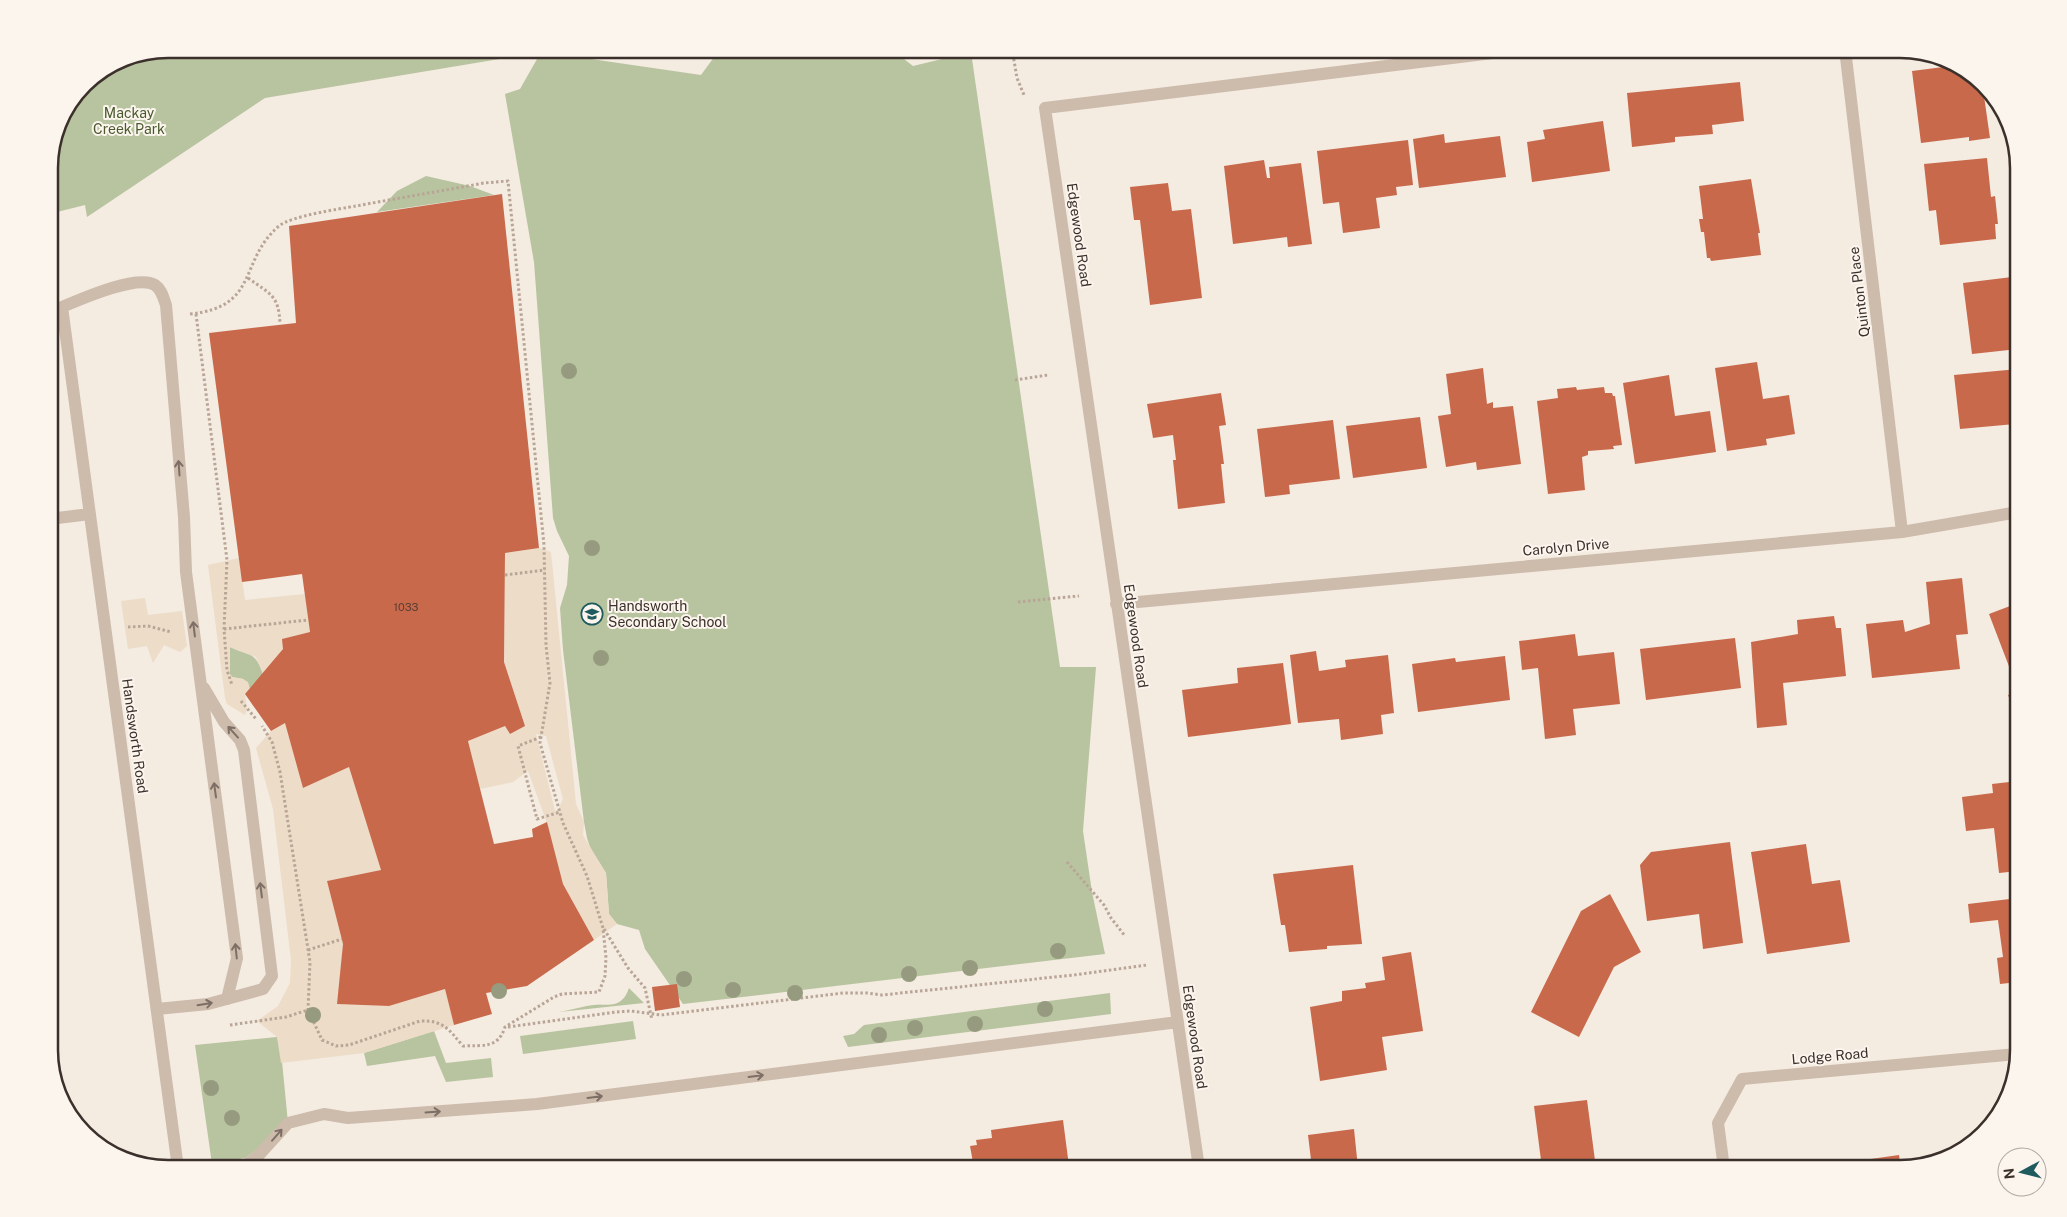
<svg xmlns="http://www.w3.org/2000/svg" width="2067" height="1217" font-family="'Public Sans',sans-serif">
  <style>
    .green { fill: #b8c4a0 }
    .plaza { fill: #ecdcc8; fill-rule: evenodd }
    .building { fill: #c8694b }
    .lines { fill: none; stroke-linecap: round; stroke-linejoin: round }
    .path { stroke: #b9a596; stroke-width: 3; stroke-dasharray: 2.5 2.5; stroke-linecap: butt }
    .minor { stroke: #cdbbac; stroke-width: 12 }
    .tree { fill: #969b7f }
    .oneway { stroke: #7d6f65 }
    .labels { text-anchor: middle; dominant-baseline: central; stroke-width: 4; stroke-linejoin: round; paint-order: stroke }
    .number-label { font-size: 11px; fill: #5e3e33 }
    .park-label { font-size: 14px; fill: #4a5a2e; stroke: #fbf5ee }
    .street-label { font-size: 14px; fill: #3b302b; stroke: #fbf5ee }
    .poi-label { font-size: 14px; fill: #3b302b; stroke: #fbf5ee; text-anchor: start }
    .rim { fill: none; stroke: #3b302b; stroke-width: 2.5 }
  </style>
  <rect width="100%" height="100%" fill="#f4ebe1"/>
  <path class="green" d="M168 49H561L543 52 701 75 720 49H891L913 66 971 52 1060 667H1096L1083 831 1092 892 1105 954 683 1004 645 949 639 930 617 924 609 914 606 873 591 850 587 838 584 822 563 650 560 608 567 585 569 556 557 531 553 518 534 262 505 94 520 89 541 52 265 98 87 217 85 205 49 214V160L61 115 84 83 122 58Z
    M426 176 470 186 494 195 377 212 397 191Z
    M230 647C251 657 255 651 263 674L250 689 243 679 232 677 230 674Z
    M629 988 644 1003 559 1012C571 1010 583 1006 594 1005 611 1004 622 1008 629 988Z
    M1110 993 1111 1014 848 1047 843 1036 854 1034 864 1025Z
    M633 1021 636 1039 523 1054 520 1036Z
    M434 1031 446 1063 491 1058 493 1077 446 1082 435 1056 367 1066 364 1053Z
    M277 1037 281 1051 288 1123 268 1142 245 1158 212 1164 195 1045Z"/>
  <path class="plaza" d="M539 548 551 552 576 804 584 822 583 835 606 873 609 914 617 924 594 940 563 884 547 823 528 771 513 782 480 789 468 741 505 726 510 734 525 726 504 662 505 553ZM536 734 546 736 563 799 559 808H562L555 811Z
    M239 558 245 600 305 594 310 632 283 639V649L263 674 256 657 230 647V674L232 677 243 679 248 682 250 689 245 694 247 708 245 715 227 704 225 698 208 565Z
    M145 598 148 615 182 611 187 646 180 652 164 645 153 663 147 646 128 649 121 601Z
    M285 723 303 788 349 767 381 870 327 881 343 944 338 1004 389 1006 445 989 454 1025 364 1053 281 1063 277 1037 257 1021 278 1006 290 983 291 960 273 809 256 748 271 731Z"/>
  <path class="building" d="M1873 49H1899L1910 52 1911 54 1874 58Z
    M1959 65 1983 89 1990 138 1969 141V137L1921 143 1912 71Z
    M1740 82 1744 121 1712 125 1713 134 1675 137V142L1632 147 1627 93Z
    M1603 121 1610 171 1532 182 1527 142 1545 139 1543 130Z
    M1444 134 1445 143 1500 136 1506 177 1419 188 1413 139Z
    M1408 140 1413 185 1396 187 1397 195 1376 198 1380 228 1343 233 1339 202 1323 204 1317 151Z
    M1987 158 1991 197 1995 196 1998 224H1995L1996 239 1940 245 1936 210 1929 211 1924 164Z
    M1264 160 1267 178H1270L1269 167 1301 163 1312 244 1288 247 1287 237 1233 244 1224 166Z
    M1751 179 1760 233H1758L1761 255 1711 261 1710 258H1707L1704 232H1701L1699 219H1703L1699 186Z
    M1168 183 1172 211 1191 209 1202 298 1150 305 1140 220H1134L1130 187Z
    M502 194 539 548 505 553 504 662 525 726 510 734 505 726 468 741 494 844 533 837 532 829 547 822 563 884 594 940 527 986 486 993 492 1014 454 1025 445 989 389 1006 337 1004 343 944 327 881 381 870 349 767 303 788 285 723 271 731 245 694 283 649 282 639 310 632 302 574 242 582 209 333 296 323 289 226Z
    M2012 277 2018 327V349L1972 354 1963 283Z
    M1757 362 1763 399 1789 395 1795 434 1766 439 1767 445 1727 451 1715 368Z
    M1483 368 1487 404 1493 402V408L1513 406 1521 464 1477 470 1476 462 1446 467 1438 416 1451 414 1446 374Z
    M2018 369V420H2014L2015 424 1960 429 1954 375Z
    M1669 375 1675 416 1710 411 1716 452 1635 464 1623 383Z
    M1576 387 1577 390 1604 387 1605 393H1612L1613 396H1615L1622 445 1613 446 1614 449 1588 451V455L1582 457 1585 490 1548 494 1537 401 1558 398 1557 389Z
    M1221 393 1226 425 1219 426 1224 464H1221L1225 503 1178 509 1173 460H1176L1173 435 1153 438 1147 404Z
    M1420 417 1427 468 1353 478 1346 426Z
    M1333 420 1340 479 1289 485 1290 494 1265 497 1257 429Z
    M1962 578 1968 634 1956 635 1960 669 1872 678 1866 624 1903 620 1905 632 1930 624 1926 582Z
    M2018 603V690L1989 614Z
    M1834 616 1836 628H1841L1846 676 1783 683 1787 725 1757 728 1751 642 1798 634 1797 620Z
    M1575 634 1578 656 1614 652 1620 704 1573 709 1576 735 1545 739 1538 668 1522 670 1519 641Z
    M1735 638 1741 688 1646 700 1640 649Z
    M49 639 54 665 49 666Z
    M1316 651 1319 671 1346 667 1345 660 1388 655 1394 713 1381 715 1383 734 1341 740 1339 719 1298 723 1290 655Z
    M1505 656 1510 700 1418 712 1412 664 1455 658 1456 662Z
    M1283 663 1291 724 1188 737 1182 690 1238 683 1237 668Z
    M2018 691V719L2008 695Z
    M2018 781V871L1999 873 1994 828 1966 831 1962 797 1993 793 1992 784Z
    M1730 842 1743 943 1703 949 1699 914 1647 921 1640 865 1651 852Z
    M1806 844 1812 884 1840 880 1850 942 1767 954 1751 852Z
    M1353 865 1362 944 1327 946V949L1289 952 1285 925H1281L1273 874Z
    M1610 894 1641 952 1614 967 1579 1037 1531 1012 1581 911Z
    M2018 898V982L2000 984 1997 958 2003 957 1998 920 1970 923 1968 904Z
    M1411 952 1423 1031 1382 1037 1387 1070 1320 1081 1310 1007 1342 1001V991L1366 988 1365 983 1385 980 1382 957Z
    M677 984 680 1007 655 1011 652 987Z
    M1587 1100 1596 1168H1542L1534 1106Z
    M1063 1120 1069 1166 1058 1168H974L970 1146 977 1145 976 1140 992 1138 991 1130Z
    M1354 1129 1358 1168H1312L1308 1135Z
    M1899 1155 1901 1168H1807Z"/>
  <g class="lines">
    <path class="path" d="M1012 49 1017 78 1024 95
      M248 278C270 294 279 295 280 324
      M190 314C260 307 238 261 279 226 291 216 339 209 356 206 399 198 441 191 484 183L508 181 544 545 546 645 550 683 540 743 563 823 587 876 603 928 606 958 605 976 599 992 562 994 554 997 505 1027C498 1049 483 1045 463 1046 449 1030 444 1020 420 1021L349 1045 336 1046 322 1040 308 1010 310 962 280 772 272 742 262 726
      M196 314 227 560 224 629 227 670 232 685
      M1015 380 1048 375
      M505 575 545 570
      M1018 602 1079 596
      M128 627 148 626 171 632
      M224 629 308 620
      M241 701 256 719
      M541 737 518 746 537 819 560 812
      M1067 862 1104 905 1111 918 1125 936
      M604 929 628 968 645 988 652 1020
      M308 950 342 939
      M230 1025 286 1017 308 1010
      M508 1027 616 1012 631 1011 661 1015 843 993H867L882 995 1074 975 1147 965"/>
    <path class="minor" d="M1845 49 1902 532
      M49 519 90 514
      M1116 604 1902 532 2018 512
      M157 1009 208 1004 263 989 272 976 244 750 240 740 224 722 204 688
      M178 1168 62 307C81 299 136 274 155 285 162 290 163 297 166 305L184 517 186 572 237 958 227 999
      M242 1168 259 1155 288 1123 324 1114 348 1118 537 1104 1178 1022
      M1199 1168 1045 108 1525 49
      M1724 1168 1718 1123 1742 1079 2017 1054"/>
  </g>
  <g class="tree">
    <circle cx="569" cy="371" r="8"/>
    <circle cx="592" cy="548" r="8"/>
    <circle cx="601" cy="658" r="8"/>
    <circle cx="1058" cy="951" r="8"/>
    <circle cx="970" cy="968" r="8"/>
    <circle cx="909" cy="974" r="8"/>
    <circle cx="684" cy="979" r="8"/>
    <circle cx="733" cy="990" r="8"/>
    <circle cx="499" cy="991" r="8"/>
    <circle cx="795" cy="993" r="8"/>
    <circle cx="1045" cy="1009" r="8"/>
    <circle cx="313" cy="1015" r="8"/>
    <circle cx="975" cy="1024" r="8"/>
    <circle cx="915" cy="1028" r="8"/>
    <circle cx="879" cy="1035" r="8"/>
    <circle cx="211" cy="1088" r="8"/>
    <circle cx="232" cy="1118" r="8"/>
  </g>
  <defs><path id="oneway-shaft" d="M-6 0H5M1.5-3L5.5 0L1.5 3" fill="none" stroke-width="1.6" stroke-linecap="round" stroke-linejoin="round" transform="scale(1.25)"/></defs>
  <g class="oneway">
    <use href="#oneway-shaft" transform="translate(179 468) rotate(-94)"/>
    <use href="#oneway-shaft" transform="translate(194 629) rotate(-97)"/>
    <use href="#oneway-shaft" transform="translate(233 732) rotate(-132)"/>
    <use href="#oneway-shaft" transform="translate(215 790) rotate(-98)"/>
    <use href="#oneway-shaft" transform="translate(261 890) rotate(-97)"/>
    <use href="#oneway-shaft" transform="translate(236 951) rotate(-96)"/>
    <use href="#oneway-shaft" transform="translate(205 1004) rotate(-9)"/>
    <use href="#oneway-shaft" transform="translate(756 1076) rotate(-7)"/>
    <use href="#oneway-shaft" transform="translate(595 1097) rotate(-7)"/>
    <use href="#oneway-shaft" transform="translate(433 1112) rotate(-4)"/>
    <use href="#oneway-shaft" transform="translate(277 1135) rotate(-49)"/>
  </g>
  <defs>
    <g id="school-ring" transform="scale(1.125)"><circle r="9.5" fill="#fbf5ee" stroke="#1f5a5e" stroke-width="1.5"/><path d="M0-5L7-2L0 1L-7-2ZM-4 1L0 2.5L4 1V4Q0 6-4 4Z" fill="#1f5a5e"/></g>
  </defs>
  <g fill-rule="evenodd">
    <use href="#school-ring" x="592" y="614"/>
  </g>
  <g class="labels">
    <g class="number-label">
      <text x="406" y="607">1033</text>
    </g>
    <g class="park-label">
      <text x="129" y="113">Mackay<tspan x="129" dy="16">Creek Park</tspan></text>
    </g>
    <g class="street-label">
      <text transform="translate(1079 235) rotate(82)">Edgewood Road</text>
      <text transform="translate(1859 292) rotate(-97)">Quinton Place</text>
      <text transform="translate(1566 547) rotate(-5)">Carolyn Drive</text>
      <text transform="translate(1136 636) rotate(82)">Edgewood Road</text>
      <text transform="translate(135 736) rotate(82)">Handsworth Road</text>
      <text transform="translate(1195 1037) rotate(82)">Edgewood Road</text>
      <text transform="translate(1830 1056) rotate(-5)">Lodge Road</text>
    </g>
    <g class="poi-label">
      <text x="608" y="606">Handsworth<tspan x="608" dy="16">Secondary School</tspan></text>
    </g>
  </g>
  <path d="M0 0H2067V1217H0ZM168 58H1900A110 110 0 0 1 2010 168V1050A110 110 0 0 1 1900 1160H168A110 110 0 0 1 58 1050V168A110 110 0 0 1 168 58Z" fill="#fbf5ee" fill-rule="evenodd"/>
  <path class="rim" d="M168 58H1900A110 110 0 0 1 2010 168V1050A110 110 0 0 1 1900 1160H168A110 110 0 0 1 58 1050V168A110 110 0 0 1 168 58Z"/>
  <g transform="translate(2022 1172) rotate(263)"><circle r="24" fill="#fbf5ee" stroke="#aea6a0"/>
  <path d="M0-4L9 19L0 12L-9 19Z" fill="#1f5a5e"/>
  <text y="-8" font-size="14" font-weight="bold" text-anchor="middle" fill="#3b302b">N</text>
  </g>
</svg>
